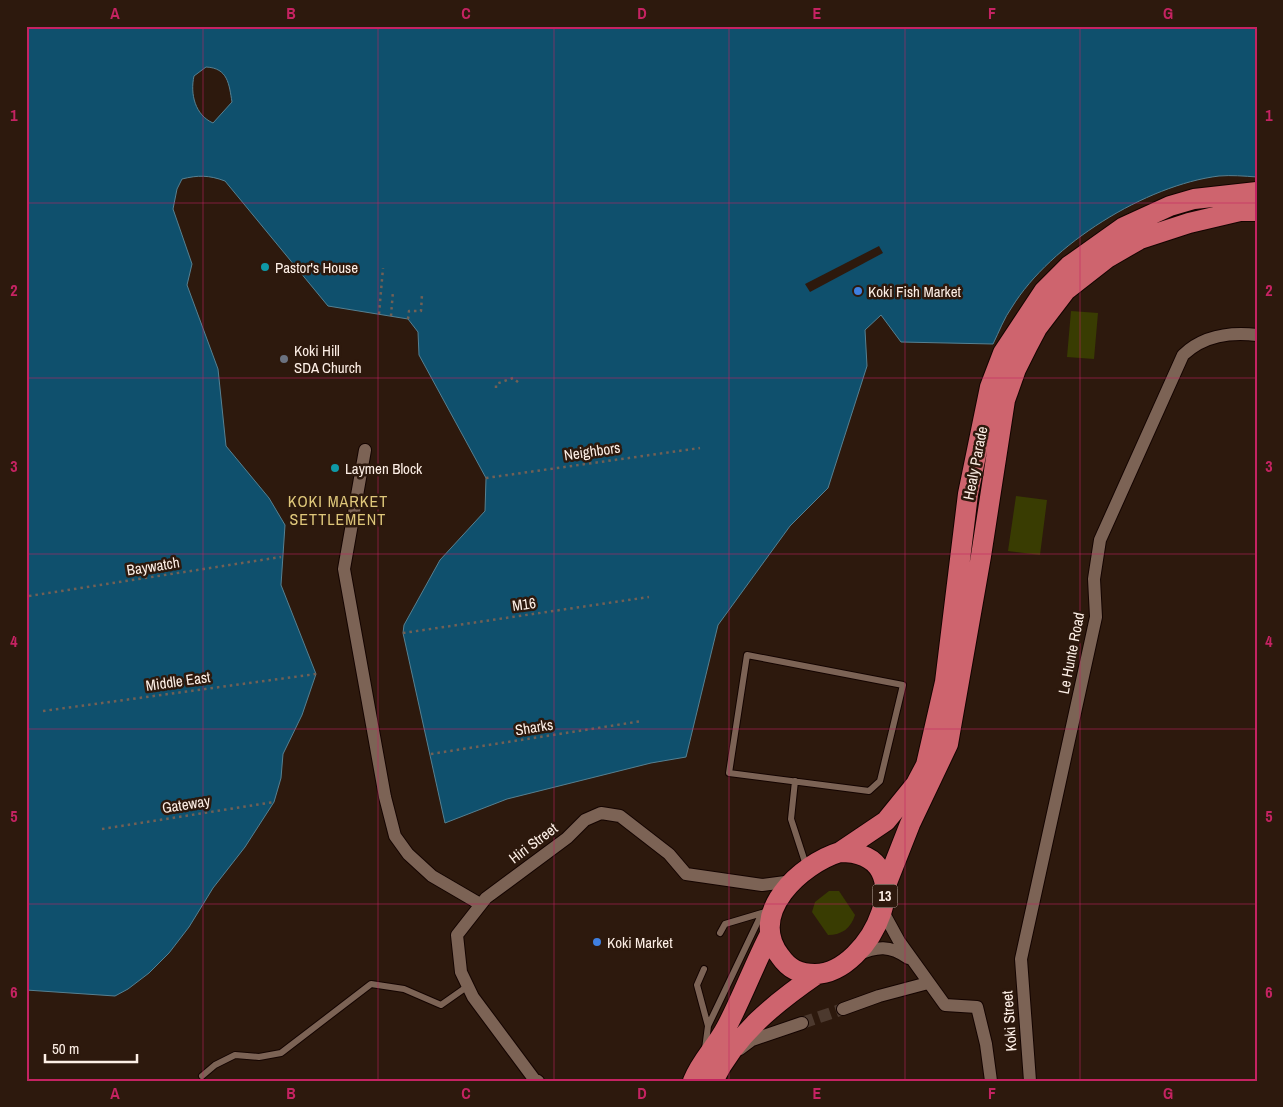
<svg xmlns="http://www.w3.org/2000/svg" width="1283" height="1107" font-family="'Archivo Narrow',sans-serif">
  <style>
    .green { fill: #393c02 }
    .water { fill: #0f506d; stroke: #568091; fill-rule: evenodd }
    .pier { fill: #2d190d }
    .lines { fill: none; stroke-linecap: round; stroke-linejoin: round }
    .minor-tunnel { stroke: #4c392e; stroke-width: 12; stroke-dasharray: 12 6; stroke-linecap: butt }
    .service-casing { stroke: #140400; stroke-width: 8 }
    .minor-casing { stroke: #140400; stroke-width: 14 }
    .trunk-casing { stroke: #140400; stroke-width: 22 }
    .path { stroke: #726055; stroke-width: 2.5; stroke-dasharray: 2.5 4; stroke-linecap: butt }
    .service { stroke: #7c6355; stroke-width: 6 }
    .minor { stroke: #7c6355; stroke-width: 12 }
    .trunk { stroke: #ce646e; stroke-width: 20 }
    .grid { fill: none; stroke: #c52362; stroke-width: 1; stroke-opacity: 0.55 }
    .culture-dot { fill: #0f9aa8; stroke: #2d190d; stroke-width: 2 }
    .shop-dot { fill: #3f7fe0; stroke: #2d190d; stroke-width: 2 }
    .worship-dot { fill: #6b7280; stroke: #2d190d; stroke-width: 2 }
    .labels { text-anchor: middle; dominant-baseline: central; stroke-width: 5; stroke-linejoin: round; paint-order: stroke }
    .shield { fill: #2d190d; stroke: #bfafa5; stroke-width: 1 }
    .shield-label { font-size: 14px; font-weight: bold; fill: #fdefe6 }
    .poi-label { font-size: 15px; fill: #fdefe6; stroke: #2d190d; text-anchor: start }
    .street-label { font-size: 15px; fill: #fdefe6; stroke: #2d190d }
    .neighbourhood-label { font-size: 16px; letter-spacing: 1px; fill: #dfc77a; stroke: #2d190d }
    .neatline { fill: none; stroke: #c52362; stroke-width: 2 }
    .grid-label { font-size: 16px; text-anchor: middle; font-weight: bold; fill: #c52362 }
  </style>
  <rect width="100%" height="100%" fill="#2d190d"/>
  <path class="green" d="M1071 311 1098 313 1094 359 1067 357Z
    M1016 496 1047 500 1040 555 1008 551Z
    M829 891H839L855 915C851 928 842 935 828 935L812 912 815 902Z"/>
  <path class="water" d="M26 26H1257V177C1244 176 1231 175 1219 176 1146 185 1051 244 1012 307 1004 318 999 332 993 344L901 342 881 315 865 330 867 366 828 488 790 526 718 625 686 757 651 763 507 799 445 823 403 633 404 625 440 560 485 511 486 478 419 355 418 332 408 319 328 306 225 181C209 175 198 175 182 179L177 189 173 209 192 264 187 285 218 369 226 446 269 498 285 525 281 585 316 674 302 715 283 754 281 778 274 802 245 847 213 888 189 927 169 953 149 973 128 989 115 996 26 990ZM206 67C228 68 229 84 232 102L213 123C195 115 190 94 194 76Z"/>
  <path class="pier" d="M879 246 883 253 810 292 805 284Z"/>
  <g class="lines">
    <path class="minor-tunnel" d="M802 1023 843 1009"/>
    <g class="service-casing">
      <path id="service" d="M747 655 903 685 880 781 869 791 729 773Z
        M795 781 791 819 806 865
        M720 933 725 924 762 913
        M704 969 697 985 708 1026
        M705 1049 708 1026 762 913 770 910
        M202 1076 215 1065 235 1055 259 1057 281 1053 371 984 404 989 441 1005 468 986"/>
    </g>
    <g class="minor-casing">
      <path id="minor" d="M365 450 344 569 385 797 395 836 408 854 432 876 480 904
        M882 910 899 941 945 1005 977 1007 986 1044 991 1081
        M857 955C877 946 890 945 908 958
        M843 1009 879 996 928 983
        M740 1049 752 1040 802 1023
        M538 1081 534 1079 473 997 461 972 457 935 486 898 567 838 585 820 601 813 620 816 669 854 686 874 762 885 793 881
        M1030 1081 1021 959 1096 617 1094 579 1100 540 1183 355C1204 335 1230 332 1257 335"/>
    </g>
    <g class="trunk-casing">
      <path id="trunk" d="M840 852 886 821 916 784 926 765 945 682 968 494 990 387 1003 353 1044 291 1069 266 1124 227 1170 206 1194 199 1257 192
        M840 852C927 852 871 974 815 974 799 974 789 969 780 956 747 913 801 864 840 852Z
        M886 885 910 824 948 744 981 556 1005 400 1016 369 1028 345 1037 328 1066 290 1107 258 1140 239 1189 223 1240 211H1257
        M693 1081C701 1061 716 1047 726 1028 742 998 754 965 770 934
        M713 1081C736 1034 775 1003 817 974"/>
    </g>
    <path class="path" d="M379 314 383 268
      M391 316 393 291
      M408 319 409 311H421L422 294
      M496 388V384L513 378 519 383
      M486 478 700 448
      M29 596 281 557
      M403 633 649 597
      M43 711 316 674
      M431 754 642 721
      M102 829 274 802"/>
    <use href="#service" class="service"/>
    <use href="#minor" class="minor"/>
    <use href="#trunk" class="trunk"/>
  </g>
  <path class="grid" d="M203 26V1081M378 26V1081M554 26V1081M729 26V1081M905 26V1081M1080 26V1081M26 203H1257M26 378H1257M26 554H1257M26 729H1257M26 904H1257"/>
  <g class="culture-dot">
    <circle cx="265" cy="267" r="5"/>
    <circle cx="335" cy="468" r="5"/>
  </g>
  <g class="shop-dot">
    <circle cx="858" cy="291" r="5"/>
    <circle cx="597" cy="942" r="5"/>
  </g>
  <circle class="worship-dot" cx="284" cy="359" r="5"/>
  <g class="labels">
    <rect class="shield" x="872.5" y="884.5" width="25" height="23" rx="4"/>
    <g class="shield-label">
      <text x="885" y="896">13</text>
    </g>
    <g class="poi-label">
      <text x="275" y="267">Pastor's House</text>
      <text x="868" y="291">Koki Fish Market</text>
      <text x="294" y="350">Koki Hill<tspan x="294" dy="17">SDA Church</tspan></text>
      <text x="345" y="468">Laymen Block</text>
      <text x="607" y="942">Koki Market</text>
    </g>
    <g class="street-label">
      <text transform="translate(592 451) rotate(-8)">Neighbors</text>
      <text transform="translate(975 463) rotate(-79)">Healy Parade</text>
      <text transform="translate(153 566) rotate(-9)">Baywatch</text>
      <text transform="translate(524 604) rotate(-8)">M16</text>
      <text transform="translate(1071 653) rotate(-79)">Le Hunte Road</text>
      <text transform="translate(178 681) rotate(-8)">Middle East</text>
      <text transform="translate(534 727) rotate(-9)">Sharks</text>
      <text transform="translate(186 804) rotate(-9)">Gateway</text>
      <text transform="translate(533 843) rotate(-37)">Hiri Street</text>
      <text transform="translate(1009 1021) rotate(-94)">Koki Street</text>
    </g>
    <g class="neighbourhood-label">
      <text x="338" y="501">KOKI MARKET<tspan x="338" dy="18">SETTLEMENT</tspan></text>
    </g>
  </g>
  <rect width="1283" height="1107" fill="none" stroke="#2d190d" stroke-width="55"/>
  <path d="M45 1054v8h92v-8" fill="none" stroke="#fdefe6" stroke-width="2.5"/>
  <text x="52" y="1054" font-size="15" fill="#fdefe6" stroke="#2d190d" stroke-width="4" paint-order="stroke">50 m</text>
  <rect x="28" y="28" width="1228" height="1052" class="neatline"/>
  <g class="grid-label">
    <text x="115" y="19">A</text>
    <text x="291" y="19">B</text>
    <text x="466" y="19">C</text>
    <text x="642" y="19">D</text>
    <text x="817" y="19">E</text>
    <text x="992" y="19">F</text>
    <text x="1168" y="19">G</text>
    <text x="14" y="121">1</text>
    <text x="1269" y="121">1</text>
    <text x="14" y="296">2</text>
    <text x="1269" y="296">2</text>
    <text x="14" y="472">3</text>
    <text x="1269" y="472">3</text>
    <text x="14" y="647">4</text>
    <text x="1269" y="647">4</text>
    <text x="14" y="822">5</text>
    <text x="1269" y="822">5</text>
    <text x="14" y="998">6</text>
    <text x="1269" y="998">6</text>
    <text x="115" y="1099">A</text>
    <text x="291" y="1099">B</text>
    <text x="466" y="1099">C</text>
    <text x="642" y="1099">D</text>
    <text x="817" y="1099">E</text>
    <text x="992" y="1099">F</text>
    <text x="1168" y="1099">G</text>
  </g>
</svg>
